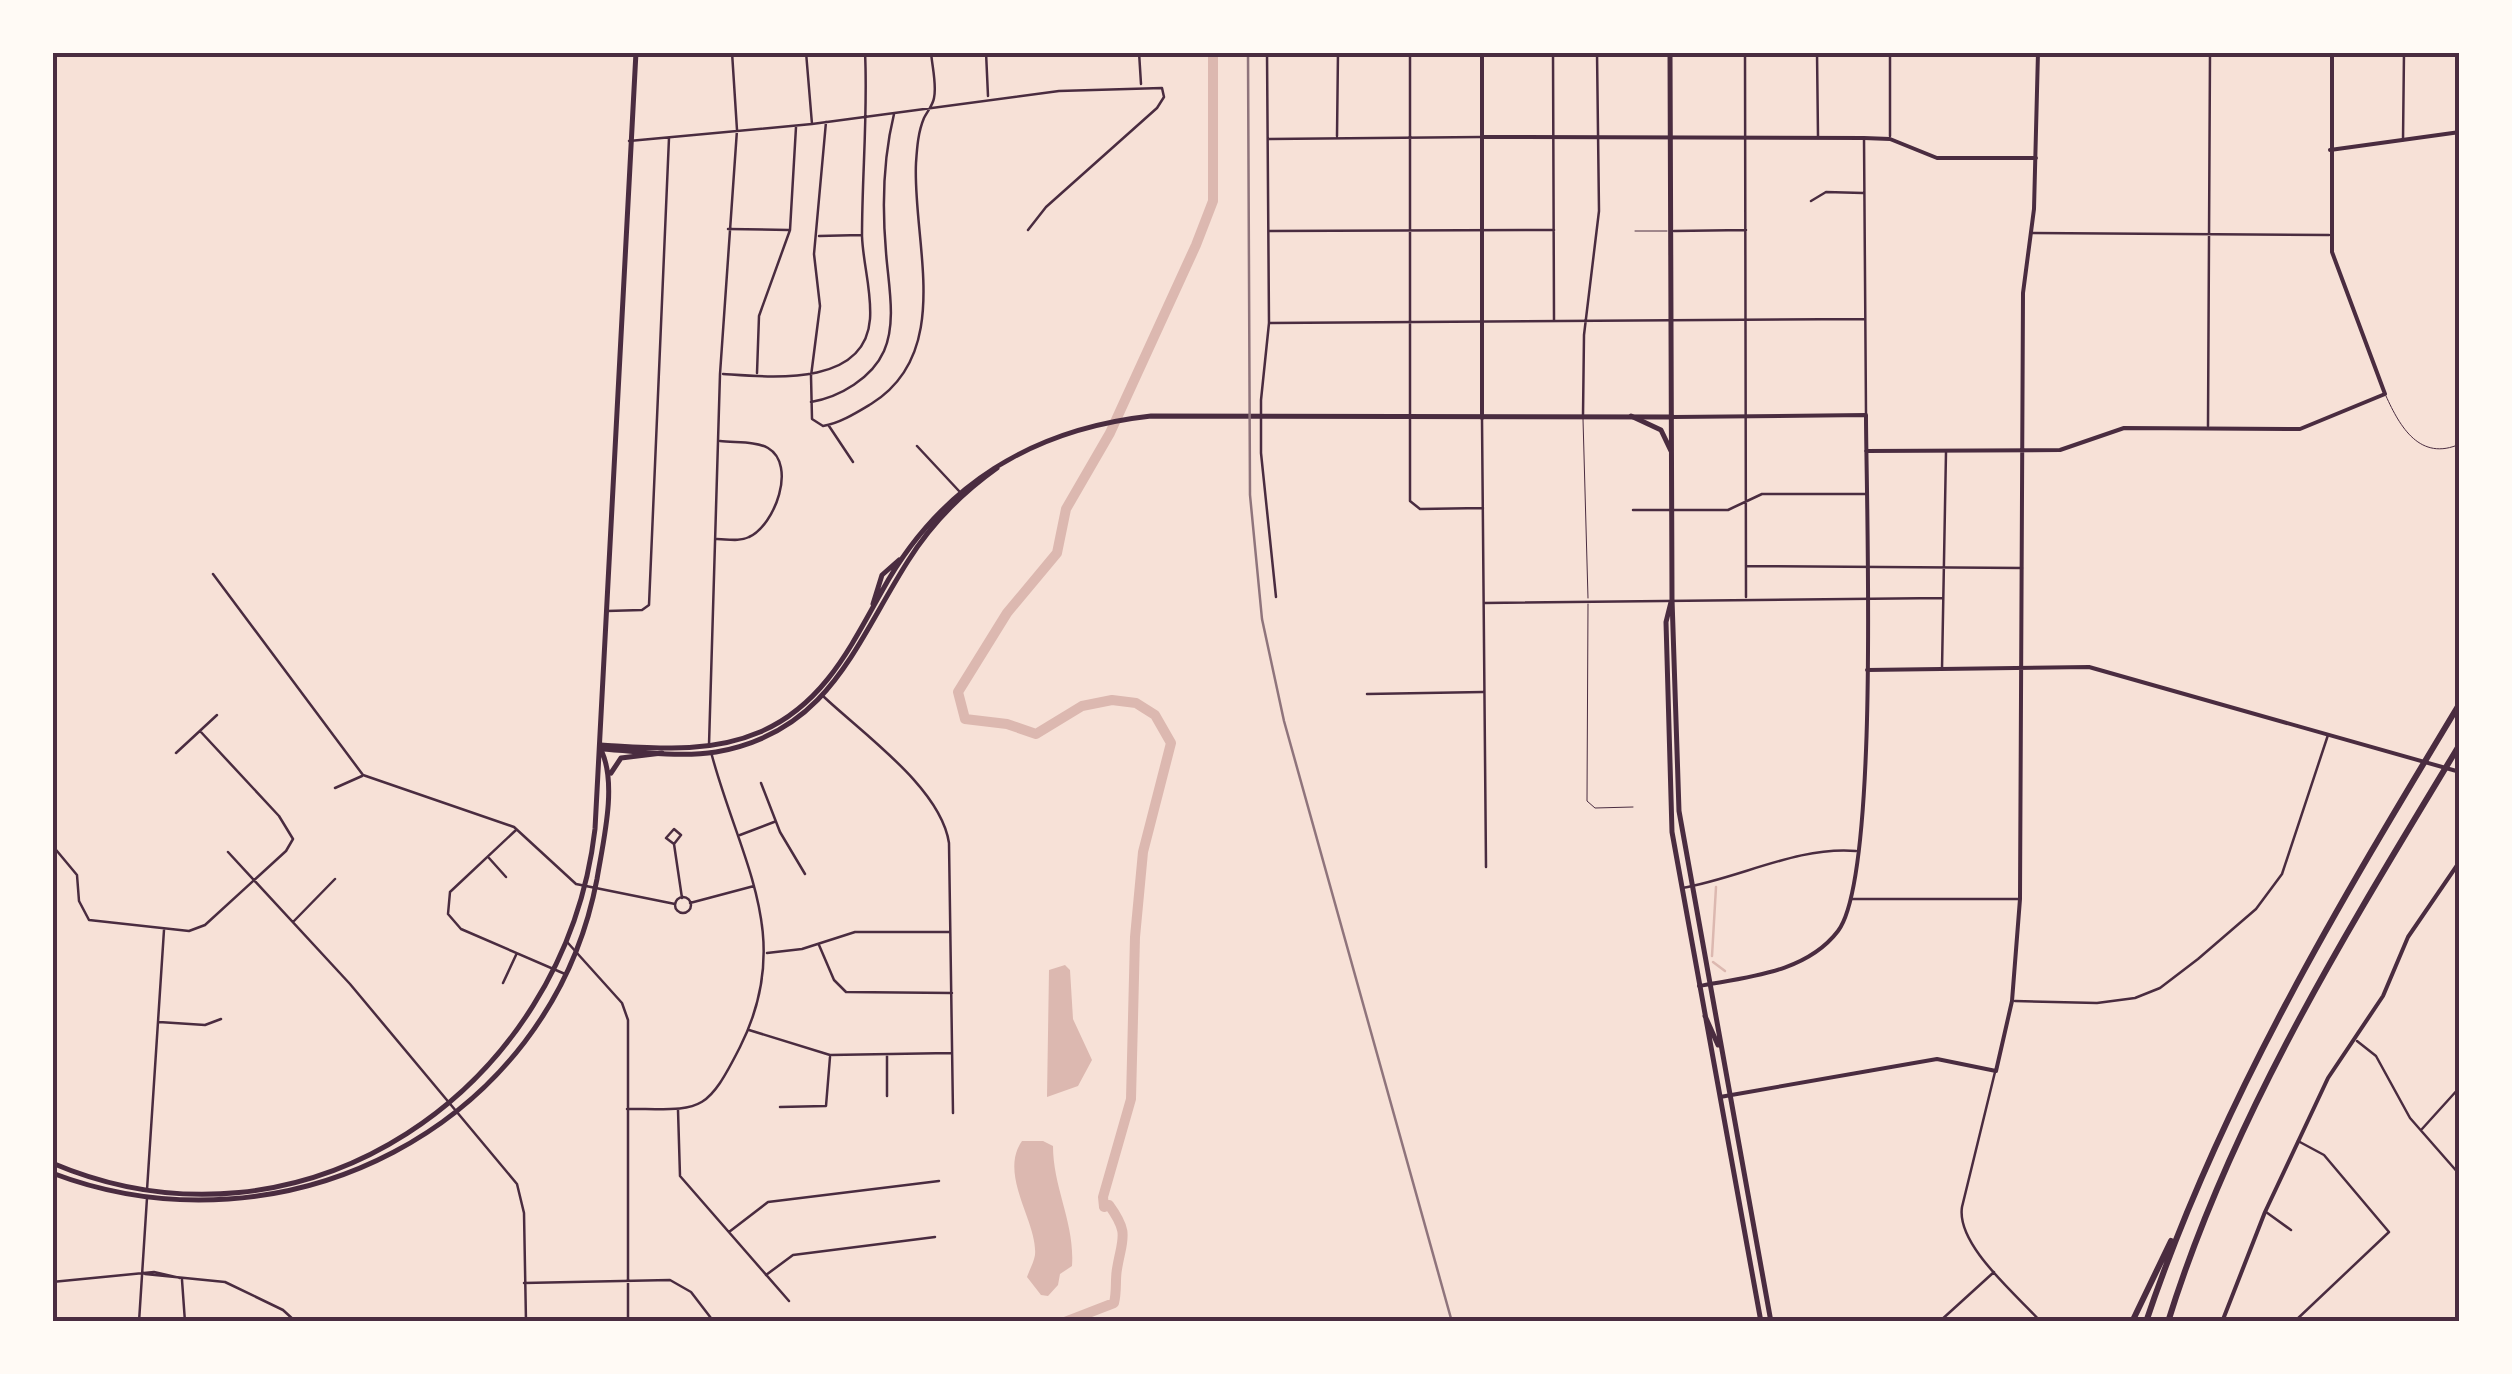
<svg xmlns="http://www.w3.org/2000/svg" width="2512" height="1374" font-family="Cabin,sans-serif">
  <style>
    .water { fill: #dcb8b0 }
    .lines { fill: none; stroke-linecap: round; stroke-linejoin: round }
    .stream { stroke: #dcb8b0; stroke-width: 2.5 }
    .river { stroke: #dcb8b0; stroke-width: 10 }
    .service { stroke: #4a2c40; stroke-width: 1 }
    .minor { stroke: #4a2c40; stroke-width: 2.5 }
    .tertiary { stroke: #4a2c40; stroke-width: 4 }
    .secondary { stroke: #4a2c40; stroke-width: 5 }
    .primary { stroke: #4a2c40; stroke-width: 5 }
    .motorway { stroke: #4a2c40; stroke-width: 6 }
    .rail { stroke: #8f747c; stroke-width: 2.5 }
    .neatline { fill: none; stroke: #4a2c40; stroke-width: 4 }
  </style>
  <rect width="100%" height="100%" fill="#f7e1d7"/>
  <path class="water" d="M1065 965 1070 970 1073 1019 1092 1060 1078 1086 1047 1097 1049 970Z
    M1022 1141H1043L1053 1146C1053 1188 1075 1223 1072 1266L1060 1274 1058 1285 1048 1296 1041 1295 1027 1277C1029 1271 1034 1262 1035 1255 1038 1222 998 1175 1022 1141Z"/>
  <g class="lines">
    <path class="stream" d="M1712 956 1716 887
      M1713 962 1725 971"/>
    <path class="river" d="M1065 1322 1114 1303C1117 1291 1115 1280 1117 1269 1122 1238 1130 1234 1109 1205L1104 1207 1103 1197 1131 1099 1135 937 1143 852 1171 743 1155 715 1136 703 1112 700 1082 706 1036 734 1007 724 965 719 958 692 1007 613 1057 553 1066 509 1110 433 1196 245 1213 201V52"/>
    <path class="service" d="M1635 231H1667
      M2386 396C2400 427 2420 462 2460 444
      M1583 419 1588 598
      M1588 604 1587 801 1595 808 1633 807"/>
    <path class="minor" d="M806 52 812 124
      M986 52 988 96
      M1139 52 1141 84
      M1267 52 1269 323 1261 400V453L1276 597
      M1410 52V501L1420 509 1483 508
      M1553 52 1554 321
      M1745 52 1746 597
      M1817 52 1818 136
      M1890 52V136
      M826 122 814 254 820 306 811 376 812 419 823 426C840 423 856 413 871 404 955 352 912 241 916 163 917 148 918 132 924 118 927 112 933 105 934 98 937 85 932 66 931 52
      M1337 136 1338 52
      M1864 138 1866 414
      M1269 139 1481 137
      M2403 140 2404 52
      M629 141 812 124 1059 91 1162 88 1164 97 1157 108 1046 207 1028 230
      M1811 201 1826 192 1863 193
      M728 229 789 230
      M1269 231 1554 230
      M1674 231 1746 230
      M2032 233 2329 235
      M819 236 861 235
      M1269 323 1865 319
      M757 373 759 316 790 230 796 127
      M723 374C769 377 865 388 870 319 872 291 863 264 862 236 862 174 868 114 865 52
      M811 402C840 397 872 378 884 351 897 322 888 282 886 252 882 206 883 159 894 114
      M1583 415 1584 335 1599 211 1597 52
      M1482 419 1486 867
      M829 426 853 462
      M2208 426 2210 52
      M917 446 959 491
      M1633 510H1728L1762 494H1866
      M717 539C727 539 739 542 749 537 775 525 797 465 768 448 756 441 734 443 720 441
      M1746 566 2022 568
      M213 574 363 775 514 827 576 884 675 904
      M1484 603 1943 598
      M607 611 642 610 649 605 669 138
      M1942 669 1946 452
      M1367 694 1483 692
      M823 696C863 734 941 788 949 843L953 1113
      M709 745 720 374 737 130 732 52
      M176 753 217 715
      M761 783 780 832 805 874
      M335 788 362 776
      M516 830 450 892 448 914 461 929 565 974
      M740 835 774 822
      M674 844 681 835 674 829 666 838 674 844 682 898
      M52 845 77 875 79 901 89 920 189 931 205 925 286 851 293 839 279 816 200 731
      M228 852 350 984 517 1184 524 1213 526 1322
      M489 858 506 877
      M1682 888C1740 878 1798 846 1856 851
      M675 905a8 8 0 1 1 16 0a8 8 0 1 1-16 0Z
      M1851 899H2018
      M690 903 754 886
      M293 922 335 879
      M568 943 622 1003 628 1020V1322
      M819 945 834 980 846 992 952 993
      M767 953 802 949 855 932H949
      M503 983 516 955
      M2015 1001 2097 1003 2135 998 2160 988 2198 959 2256 909 2282 874 2328 735
      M159 1022 205 1025 221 1019
      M749 1030 830 1055 951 1053
      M2357 1041 2376 1056 2410 1118 2460 1175
      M887 1056V1096
      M1995 1072 1962 1207C1956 1245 2016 1294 2041 1322
      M780 1107 826 1106 830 1057
      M627 1109C701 1109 705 1116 740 1047 796 936 739 859 711 752
      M678 1110 680 1176 789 1301
      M2422 1129 2460 1087
      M147 1190 164 930
      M2266 1212 2291 1230
      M729 1232 768 1202 939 1181
      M145 1274 225 1282 283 1310 296 1322
      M766 1275 793 1255 935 1237
      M182 1280 185 1322
      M52 1282 154 1272 180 1278
      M524 1283 670 1280 691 1292 714 1322
      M139 1322 147 1198
      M1939 1322 1994 1272
      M2294 1322 2389 1232 2324 1155 2298 1141"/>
    <path class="tertiary" d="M1482 52V418
      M1482 137 1864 138 1890 139 1937 158H2036
      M2330 150 2460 132
      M1673 417 1866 415C1866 502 1880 876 1838 931 1806 973 1747 977 1699 986
      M1866 451 2060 450 2124 428 2300 429 2385 394 2332 252V52
      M1867 670 2089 667 2460 772
      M1720 1097 1937 1059 1996 1071 2012 1001 2020 899 2023 293 2034 209 2038 52
      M2222 1322 2265 1212 2328 1078 2383 996 2408 937 2460 861"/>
    <path class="secondary" d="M873 604 882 575 899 560
      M601 745C655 748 709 754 760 732 823 705 850 648 882 591 940 485 1033 429 1151 416L1673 417
      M601 749C639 751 678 758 716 752 829 732 854 646 908 561 931 524 962 493 997 468"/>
    <path class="primary" d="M1670 52 1672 599 1679 811 1771 1322
      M1631 416 1661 430 1671 451
      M1671 602 1666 622 1672 832 1761 1322
      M611 773 621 758 662 753
      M1705 1016 1718 1045
      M52 1163C304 1270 565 1089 595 829L636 52
      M52 1173C284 1261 550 1127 597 879 603 842 617 786 602 752"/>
    <path class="motorway" d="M2132 1322 2171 1241
      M2146 1322C2220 1101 2340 902 2460 703
      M2168 1322C2232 1115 2349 928 2460 744"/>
    <path class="rail" d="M1248 52 1250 495 1262 619 1284 721 1452 1322"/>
  </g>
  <rect width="2512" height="1374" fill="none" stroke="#fffaf5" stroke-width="110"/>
  <rect x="55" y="55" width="2402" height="1264" class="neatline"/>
</svg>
